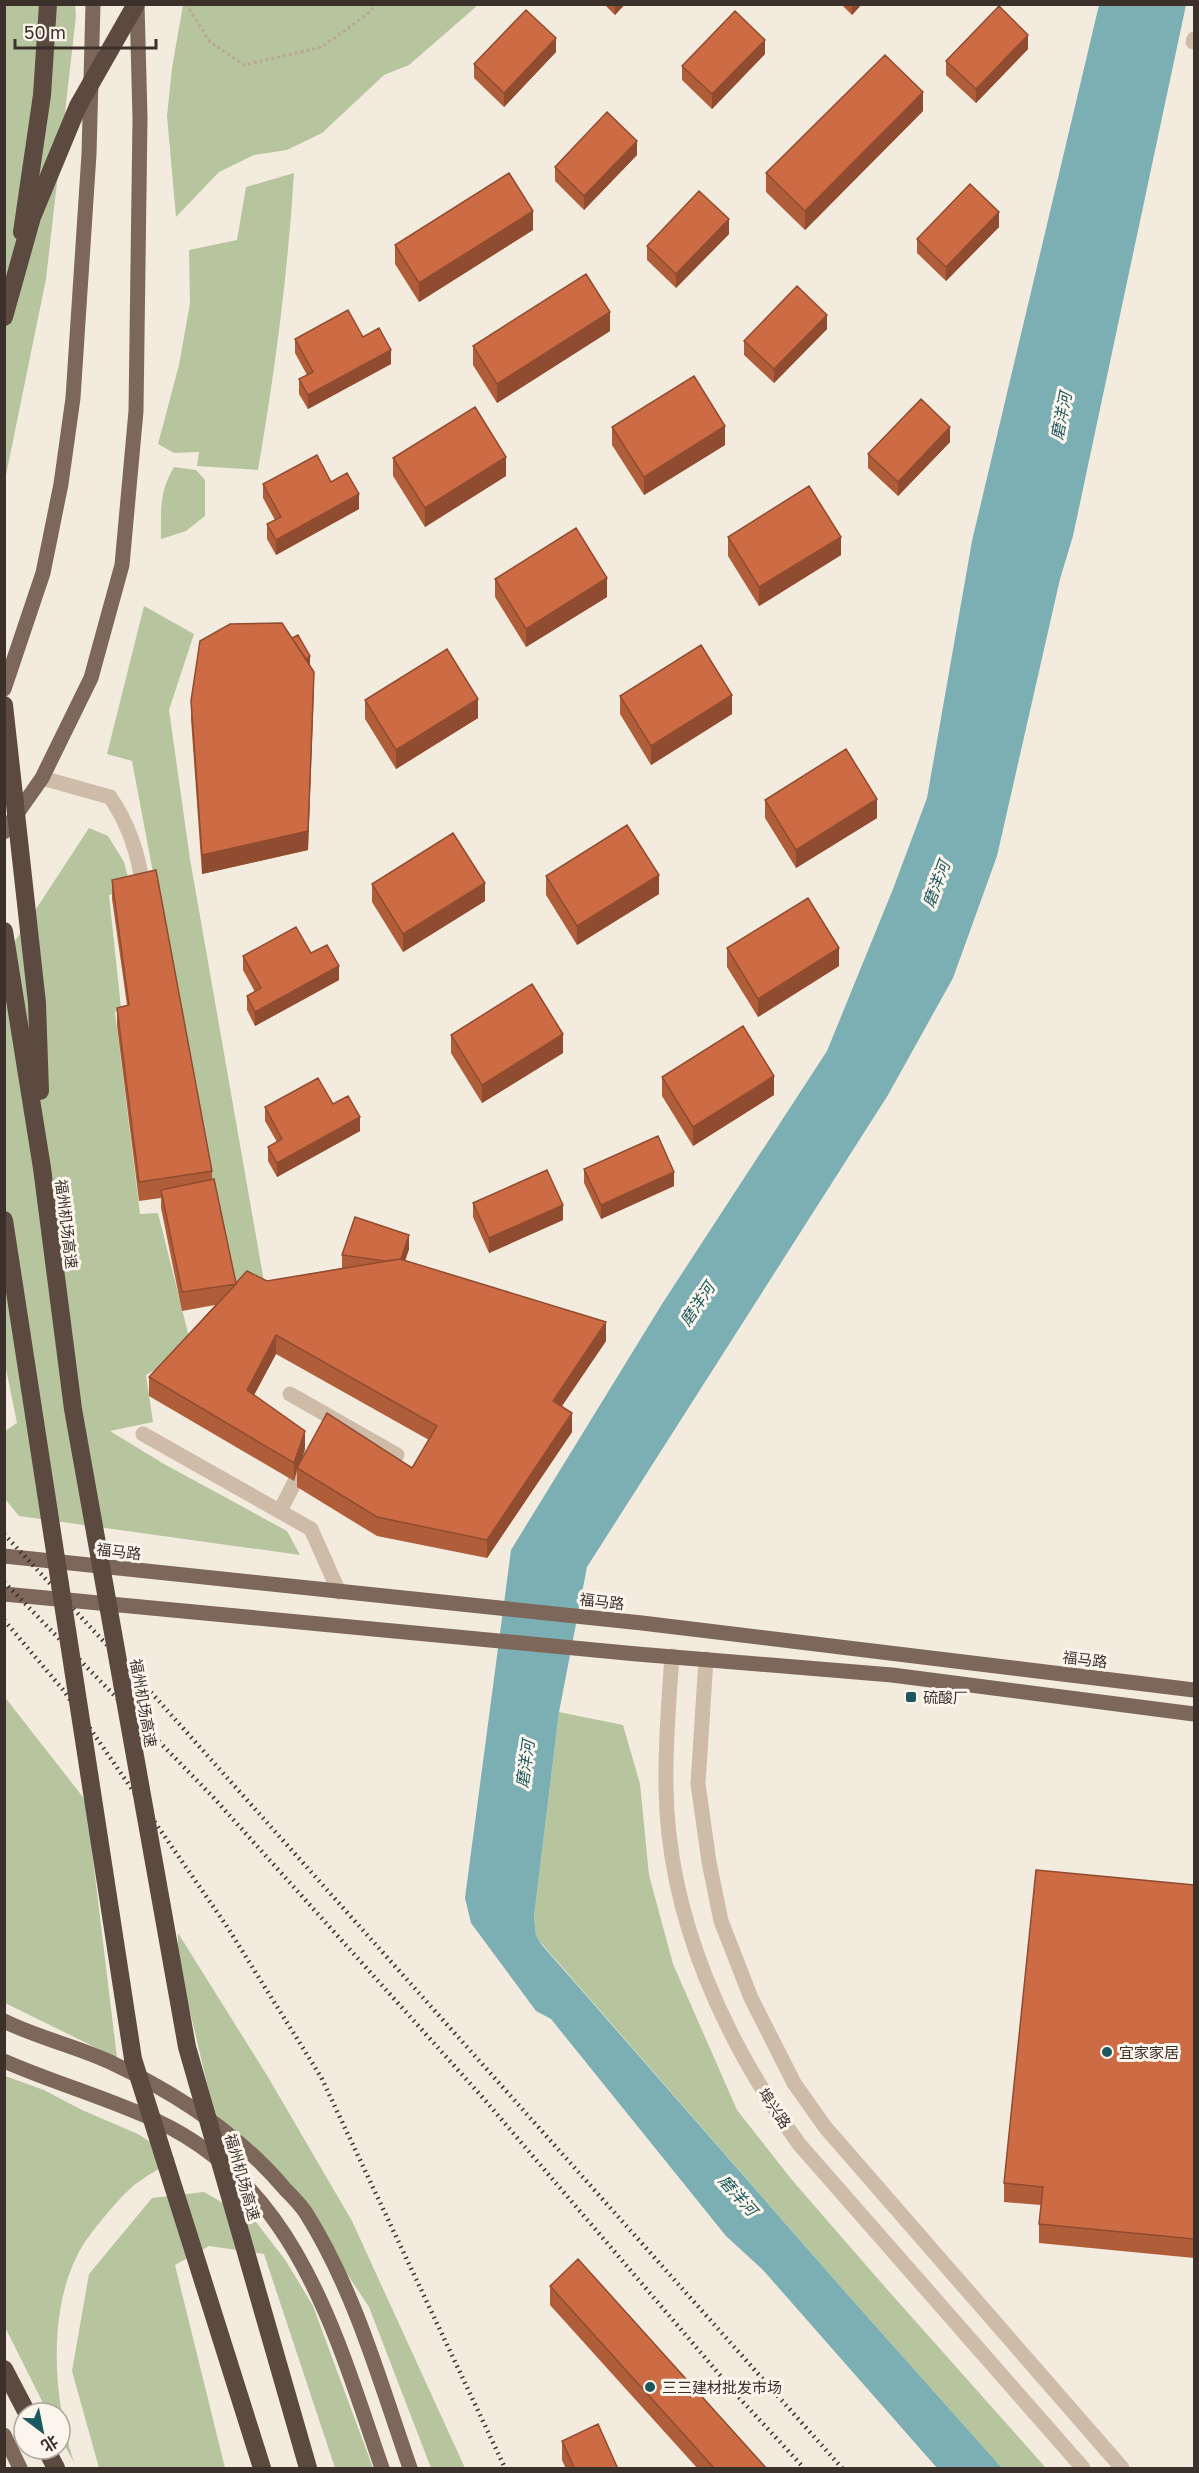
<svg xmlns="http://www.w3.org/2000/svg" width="1199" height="2473" font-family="'Golos Text','Noto Sans SC',sans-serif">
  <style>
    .green { fill: #b6c59d }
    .water { fill: #7cafb4 }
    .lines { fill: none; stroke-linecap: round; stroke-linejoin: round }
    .path { stroke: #baa693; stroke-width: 3; stroke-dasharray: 3 3; stroke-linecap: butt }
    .minor { stroke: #cebca9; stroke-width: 15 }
    .major { stroke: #7d675a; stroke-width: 15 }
    .highway { stroke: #5c4a40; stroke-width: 18 }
    .rail { stroke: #3b302a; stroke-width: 4.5; stroke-dasharray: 1.5 4.5; stroke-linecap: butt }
    .highway-bridge { stroke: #5c4a40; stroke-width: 18 }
    .wall { fill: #b05d3a; fill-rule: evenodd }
    .shaded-wall { fill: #904c30 }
    .building { fill: #cd6c44; stroke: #904c30; stroke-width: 1.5 }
    .poi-dot { fill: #1c585f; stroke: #fbf5ec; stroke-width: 2 }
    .labels { text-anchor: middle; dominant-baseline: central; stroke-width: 6; stroke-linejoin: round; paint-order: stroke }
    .street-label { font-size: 15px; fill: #3b302a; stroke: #fbf5ec }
    .poi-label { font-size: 15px; fill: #3b302a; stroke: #fbf5ec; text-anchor: start }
    .water-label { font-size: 16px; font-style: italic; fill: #1c585f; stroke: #fbf5ec }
  </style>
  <rect width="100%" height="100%" fill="#f4ebdf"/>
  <path class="green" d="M5 5H75L76 16 46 279 5 480Z
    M183 5V4L478 5 409 65 384 75 322 133 287 150 254 155 219 172 176 217 167 116 172 68Z
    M294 173C288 272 275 371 258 470L197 466 199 452 174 453 158 444 179 365 190 303 189 250 237 240 246 187Z
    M174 467 196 470 205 480V516L186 531 161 539C161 509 159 493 174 467Z
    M144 606 194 634 169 710 190 859 267 1299 236 1302 214 1197 132 761 107 754Z
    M89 828 108 836 124 862 131 889 109 895 121 1008 115 1012 140 1214 158 1213 192 1349 146 1375 153 1422 110 1431 164 1464 287 1531 300 1555 19 1516 5 1499V1431L17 1423 4 1359V958Z
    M4 1696 86 1801 117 2058 5 2003Z
    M559 1712 623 1725 640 1784 649 1875 673 1964 737 2110 792 2180 885 2287 1046 2468H1002L847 2294 536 1937 534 1917Z
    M178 1933 268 2077 352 2221 465 2468H431L369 2307 314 2224 233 2128 215 2117 178 1961Z
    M5 2076 44 2090 82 2110 138 2134 175 2158C163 2167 149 2174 137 2183 122 2194 96 2226 85 2242 50 2295 52 2378 67 2438 70 2448 72 2459 77 2468L60 2437V2413H48L5 2327Z
    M204 2192 256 2222 286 2261 313 2306 373 2468H335L264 2254 209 2246 175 2265 225 2468H99L72 2371 89 2274 152 2198Z"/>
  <path class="water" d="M1099 5H1186L1073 536 1060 579 997 856 953 978 888 1095 587 1567 559 1712 534 1917 536 1936 542 1945 847 2294 1002 2468H937L763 2270 726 2236 551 2019 536 2011 471 1923 465 1898 511 1550 662 1304 827 1051 893 889 927 798 972 541Z"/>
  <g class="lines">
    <path class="path" d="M186 4 210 42 244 65 322 47 370 12 376 4"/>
    <path class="minor" d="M1193 42 1194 39
      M42 778 110 797C128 823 139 856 143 888
      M290 1394 397 1455
      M143 1434 311 1529 339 1592
      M280 1511 307 1458
      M672 1656C669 1700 665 1744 666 1788 668 1918 724 2040 799 2144L1083 2468
      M706 1659 698 1784 709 1862 721 1921 751 1998 794 2083 825 2127 1122 2468"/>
    <path class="major" d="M4 689 43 573 61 484 73 398 89 154 93 4
      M4 832 42 778 91 678 122 565 136 411 140 118 137 4
      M4 1556 642 1623 1194 1690
      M4 1594 637 1654 892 1675 1194 1714
      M4 2021C38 2038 76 2046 110 2062 176 2093 238 2133 285 2189 292 2196 300 2204 306 2213 355 2291 380 2382 410 2468
      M4 2061C54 2083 108 2098 157 2121 297 2186 336 2335 382 2468
      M4 2435 20 2468"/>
    <path class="highway" d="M22 232 42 95 48 4
      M4 2369 27 2413
      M46 2449 56 2468"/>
    <path class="rail" d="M4 1534 157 1699 842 2468
      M4 1582 213 1797 484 2099 743 2402 804 2468
      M4 1620 64 1691 226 1925 321 2077 505 2468"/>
    <path class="highway-bridge" d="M4 317 32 217 78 106 136 4
      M4 705 37 1003 40 1091
      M4 931 42 1168 73 1409 187 2047 308 2468
      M4 1220 133 2059 262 2468"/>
  </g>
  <path class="wall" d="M604 4H625L615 15Z
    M841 4H862L852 15Z
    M1028 49 976 103 946 75V61Z
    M556 52 504 107 474 78V64Z
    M765 54 712 109 682 80V66Z
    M923 111 805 230 766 192V173Z
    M637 155 584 210 555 181V167Z
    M999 227 946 281 917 253V239Z
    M533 230 419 302 395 264V245Z
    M729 234 676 288 647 260V246Z
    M827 329 774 383 744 355V341Z
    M610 331 497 403 473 365V346Z
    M363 337 391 364 308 409 299 394V379L307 375 295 353V339Z
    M612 427 725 445 644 495 612 445Z
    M950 442 898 496 868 468V454Z
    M393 458 506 476 425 527 393 476Z
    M331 482 359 509 276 555 267 539V524L275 520 263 498V484Z
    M728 537 841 555 759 606 728 556Z
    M495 579 607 597 526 647 495 597Z
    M310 665 314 690 308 850 202 874 191 719V701Z
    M620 696 732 714 651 765 620 714Z
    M365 700 478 718 396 769 365 719Z
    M765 800 877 818 796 868 765 818Z
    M546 876 659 894 577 945 546 895Z
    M112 880 212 1171V1179L236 1283 267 1281 342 1268V1255L409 1249 405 1260 606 1341 562 1406 572 1432 487 1558 377 1536 297 1487V1471L294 1481 149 1396V1377L215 1305 182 1311 161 1208V1198L139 1201 117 1026V1008L127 1005 112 899ZM276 1354 429 1440 412 1468 300 1464 305 1449 254 1395Z
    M372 884 485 901 403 952 372 902Z
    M727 948 839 966 758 1017 727 967Z
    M311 953 339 980 255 1026 247 1010V996L255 992 243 970V956Z
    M451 1035 563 1053 482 1103 451 1053Z
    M662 1077 774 1095 693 1146 662 1096Z
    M333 1104 360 1131 277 1177 268 1161V1147L277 1142 265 1121V1107Z
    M584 1169 674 1186 601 1219 584 1183Z
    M473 1203 563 1220 489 1253 473 1217Z
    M1194 1885V2258L1039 2243V2224L1041 2205 1004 2202V2183Z
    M550 2286 767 2469H698L550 2305Z
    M562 2441 618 2469H566L562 2460Z"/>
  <path class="shaded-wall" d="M615 4H625L615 15Z
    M852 4H862L852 15Z
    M1028 35V49L976 103V89Z
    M556 38V52L504 107V93Z
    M765 40V54L712 109V94Z
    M923 92V111L805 230V211Z
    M637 141V155L584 210V196Z
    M533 211V230L419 302V283Z
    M999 212V227L946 281V267Z
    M729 219V234L676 288V274Z
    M610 312V331L497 403V384Z
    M827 315V329L774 383V369Z
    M391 350V364L308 409V395Z
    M725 426V445L644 495V477Z
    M950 427V442L898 496V482Z
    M506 457V476L425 527V508Z
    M359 494V509L276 555V540Z
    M841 537V555L759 606V587Z
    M607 578V597L526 647V629Z
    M310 656V670L303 660Z
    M314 672 308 850 202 874V855Z
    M732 695V714L651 765V746Z
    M478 699V718L396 769V750Z
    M877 799V818L796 868V850Z
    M659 875V894L577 945V926Z
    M485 883V901L403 952V934Z
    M839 948V966L758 1017V999Z
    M339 966V980L255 1026V1012Z
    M563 1034V1053L482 1103V1085Z
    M774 1076V1095L693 1146V1127Z
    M360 1117V1131L277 1177V1163Z
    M674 1172V1186L601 1219V1205Z
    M563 1205V1220L489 1253V1238Z
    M409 1235V1249L400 1277V1263Z
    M606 1322V1341L553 1419V1401Z
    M276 1335V1354L247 1408V1390Z
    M572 1413V1432L487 1558V1540Z
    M305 1431V1449L298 1469 297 1468 294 1481V1463Z"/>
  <path class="building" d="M999 6 1028 35 976 89 946 61Z
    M526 10 556 38 504 93 474 64Z
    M735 11 765 40 712 94 682 66Z
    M885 55 923 92 805 211 766 173Z
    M607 112 637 141 584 196 555 167Z
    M509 173 533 211 419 283 395 245Z
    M970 184 999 212 946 267 917 239Z
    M699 191 729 219 676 274 647 246Z
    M586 274 610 312 497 384 473 346Z
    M797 286 827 315 774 369 744 341Z
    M348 310 363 337 379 328 391 350 308 395 299 379 313 372 295 339Z
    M694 376 725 426 644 477 612 427Z
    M921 399 950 427 898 482 868 454Z
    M475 407 506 457 425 508 393 458Z
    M317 455 331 482 347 473 359 494 276 540 267 524 281 517 263 484Z
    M809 486 841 537 759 587 728 537Z
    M576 528 607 578 526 629 495 579Z
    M282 623 314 672 308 831 202 855 191 701 200 641 230 624Z
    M298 635 310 656 306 659 292 638Z
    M701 645 732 695 651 746 620 696Z
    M447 649 478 699 396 750 365 700Z
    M846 749 877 799 796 850 765 800Z
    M627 825 659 875 577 926 546 876Z
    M453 833 485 883 403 934 372 884Z
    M156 870 212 1171 139 1182 117 1008 129 1005 112 880Z
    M808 898 839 948 758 999 727 948Z
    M296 927 311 953 327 945 339 966 255 1012 247 996 261 988 243 956Z
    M532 984 563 1034 482 1085 451 1035Z
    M743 1026 774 1076 693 1127 662 1077Z
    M318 1078 333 1104 348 1096 360 1117 277 1163 268 1147 282 1139 265 1107Z
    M658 1136 674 1172 601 1205 584 1169Z
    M547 1170 563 1205 489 1238 473 1203Z
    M214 1179 236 1283 247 1271 267 1281 400 1259 606 1322 553 1401 572 1413 487 1540 377 1517 297 1468 327 1413 412 1468 437 1426 276 1335 247 1390 305 1431 294 1463 149 1377 236 1284 182 1292 161 1190Z
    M355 1217 409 1235 401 1259 385 1261 342 1255Z
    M1036 1870 1194 1885V2239L1039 2224 1043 2187 1004 2183Z
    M578 2259 767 2469H715L550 2286Z
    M598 2424 618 2469H575L562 2441Z"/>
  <g class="poi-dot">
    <rect x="905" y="1691" width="12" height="12" rx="3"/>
    <circle cx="1107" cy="2052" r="6"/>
    <circle cx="650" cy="2387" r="6"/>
  </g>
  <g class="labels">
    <g class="street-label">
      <text transform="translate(67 1224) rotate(83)">福州机场高速</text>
      <text transform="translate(119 1551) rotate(6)">福马路</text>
      <text transform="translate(602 1601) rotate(6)">福马路</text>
      <text transform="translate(1085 1659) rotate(7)">福马路</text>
      <text transform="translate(144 1703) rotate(80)">福州机场高速</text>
      <text transform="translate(775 2108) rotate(56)">埠兴路</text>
      <text transform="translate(243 2177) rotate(74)">福州机场高速</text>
    </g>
    <g class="poi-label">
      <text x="923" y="1697">硫酸厂</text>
      <text x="1119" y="2052">宜家家居</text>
      <text x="662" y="2387">三三建材批发市场</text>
    </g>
    <g class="water-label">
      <text transform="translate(1061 416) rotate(-79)">磨洋河</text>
      <text transform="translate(936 884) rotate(-69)">磨洋河</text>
      <text transform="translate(697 1304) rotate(-56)">磨洋河</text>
      <text transform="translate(525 1764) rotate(-82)">磨洋河</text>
      <text transform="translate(738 2195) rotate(48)">磨洋河</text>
    </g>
  </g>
  <rect width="1199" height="2473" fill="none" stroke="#3b302a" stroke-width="12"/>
  <g transform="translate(42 2431) rotate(148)"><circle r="28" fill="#fbf5ec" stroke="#aea69e" stroke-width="1.5"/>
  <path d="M0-4.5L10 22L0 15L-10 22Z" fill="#1c585f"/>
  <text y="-9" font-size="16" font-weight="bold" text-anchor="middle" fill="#3b302a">北</text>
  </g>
  <path d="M15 39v9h141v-9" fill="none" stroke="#3b302a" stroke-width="3"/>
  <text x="24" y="39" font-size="18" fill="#3b302a" stroke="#fbf5ec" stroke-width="4.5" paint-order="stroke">50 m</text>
</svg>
